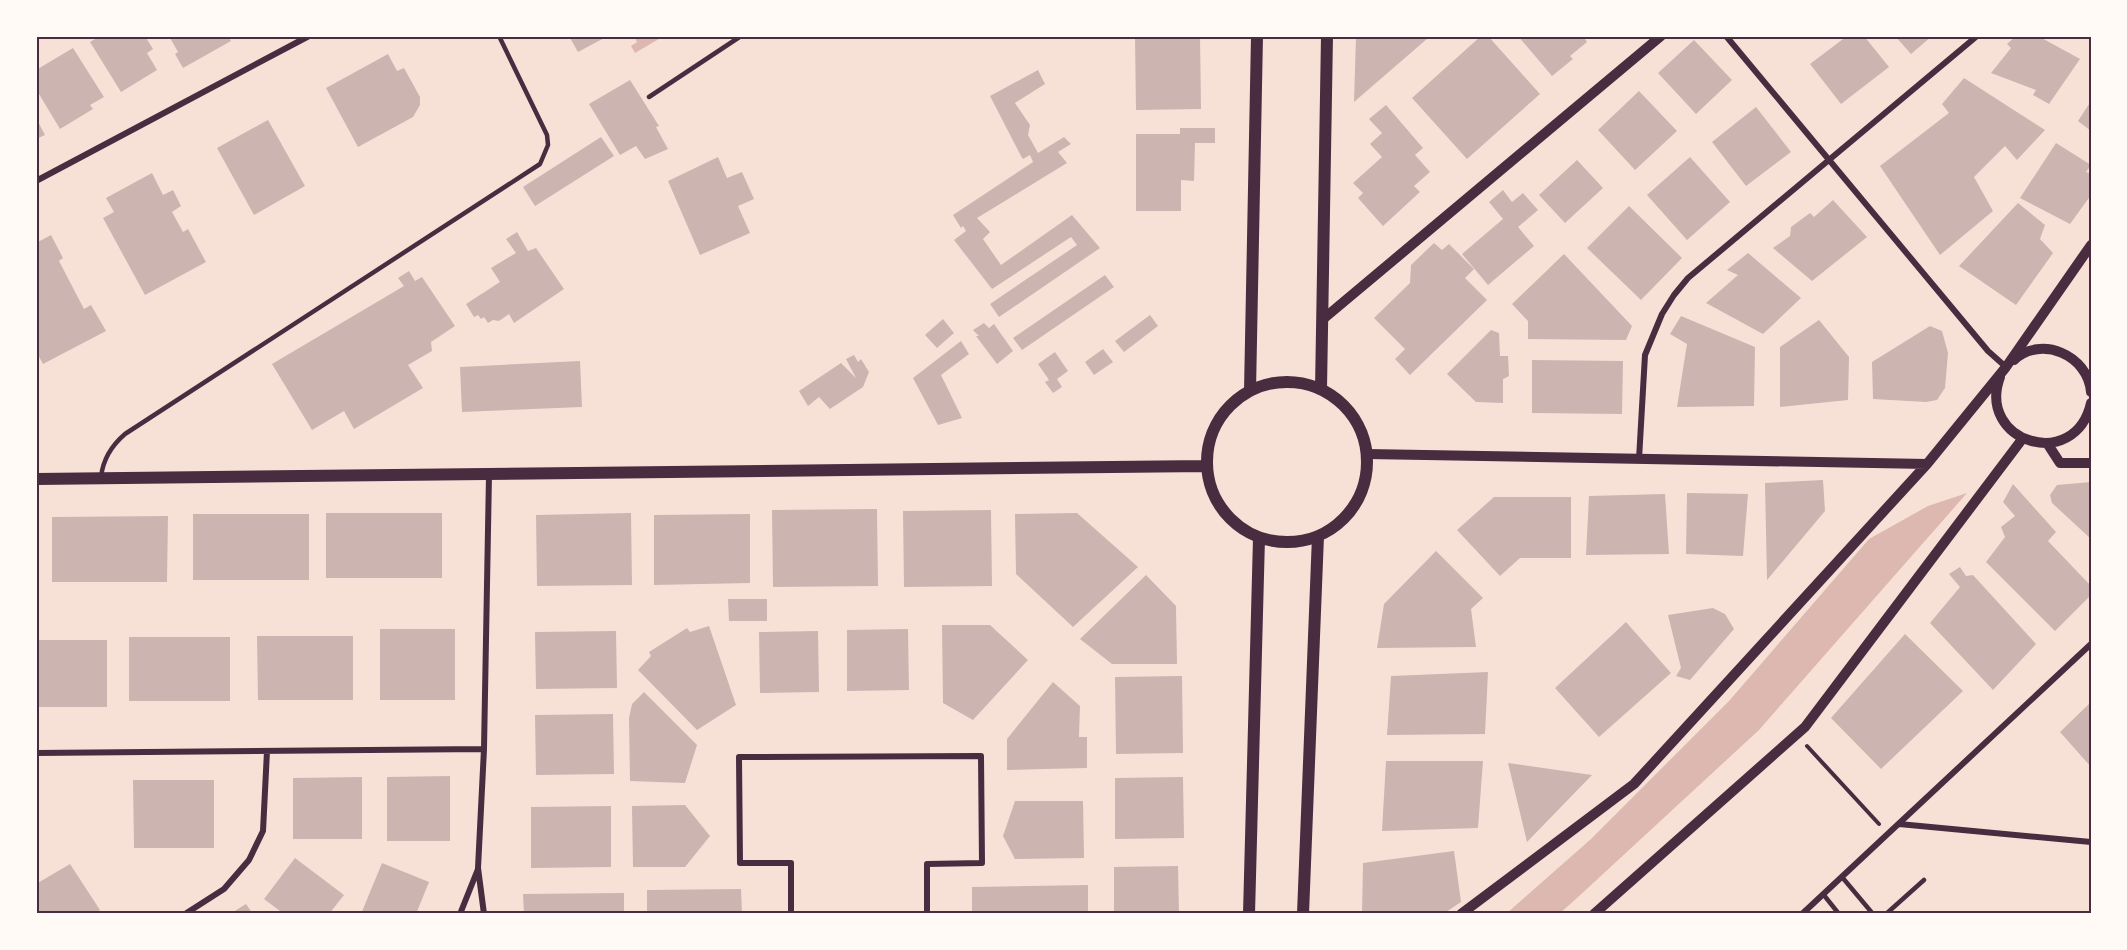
<svg xmlns="http://www.w3.org/2000/svg" width="2127" height="950" font-family="Commissioner,sans-serif">
  <style>
    .water { fill: #dcb8b0 }
    .building { fill: #ccb4b1 }
    .lines { fill: none; stroke-linecap: round; stroke-linejoin: round }
    .path { stroke: #4a2c40; stroke-width: 4 }
    .service { stroke: #4a2c40; stroke-width: 4.5 }
    .minor { stroke: #4a2c40; stroke-width: 6 }
    .tertiary { stroke: #4a2c40; stroke-width: 10 }
    .secondary { stroke: #4a2c40; stroke-width: 12 }
    .neatline { fill: none; stroke: #4a2c40; stroke-width: 2 }
  </style>
  <rect width="100%" height="100%" fill="#f7e1d7"/>
  <path class="water" d="M634 36H664L635 53 631 46 637 42Z
    M1967 493 1759 730 1577 898 1559 914H1506L1591 839 1729 701 1869 539 1928 506Z"/>
  <path class="building" d="M100 36H145L153 49 147 53 157 70 121 92 90 42Z
    M169 36H228L231 41 183 68 175 54 178 52Z
    M569 36H608L578 52Z
    M1135 36H1200L1201 109 1136 110Z
    M1356 36H1426L1428 38 1354 102Z
    M1481 36H1488L1540 94 1467 159 1412 98Z
    M1518 36H1583L1587 42 1570 56 1573 59 1552 76Z
    M1847 36H1864L1889 67 1841 104 1810 64Z
    M1895 36H1932L1911 54Z
    M2016 36H2038L2080 59 2049 104 2033 95 2036 90 1991 73 2011 48 2007 44Z
    M1694 40 1732 80 1696 114 1658 73Z
    M73 48 104 97 90 105 93 109 60 129 36 89V70Z
    M388 54 397 71 404 68 420 97V105L413 117 358 147 326 88Z
    M1038 70 1045 84 1015 103 1030 125 1028 135 1038 153 1064 137 1071 144 1058 152 1067 163 977 218 990 232 983 239 1001 265 1072 215 1100 248 999 317 990 304 1077 245 1071 237 992 289 954 240 966 231 963 226 961 228 953 215 1033 162 1030 155 1023 159 1021 156 990 96Z
    M1964 78 2045 130 2017 160 2005 146 1974 177 1993 211 1940 255 1880 166 1949 113 1942 104Z
    M630 80 659 126 656 127 668 149 645 159 636 146 620 155 589 104Z
    M1639 91 1677 131 1635 170 1598 130Z
    M2091 101V131L2078 121Z
    M1386 105 1423 148 1415 155 1430 172 1414 186 1420 192 1383 226 1358 198 1363 193 1353 183 1382 157 1370 144 1382 133 1369 119Z
    M1756 107 1791 152 1746 186 1712 142Z
    M36 118 45 135 36 139Z
    M268 120 305 186 254 215 217 148Z
    M1180 128H1215V143H1195L1194 181 1181 180V211H1136V134H1180Z
    M601 137 614 156 535 206 523 187Z
    M2056 143 2091 165 2086 172 2091 174V195L2070 224 2020 198Z
    M718 157 727 178 742 172 754 199 738 206 750 233 700 255 668 181Z
    M1690 157 1730 202 1687 240 1647 195Z
    M1577 160 1603 188 1565 223 1539 195Z
    M152 173 163 195 173 190 181 206 172 212 183 232 188 229 206 262 145 295 103 218 114 212 106 198Z
    M1503 190 1512 202 1523 193 1538 210 1518 227 1534 246 1488 285 1462 254 1503 219 1489 202Z
    M1833 200 1867 237 1812 281 1773 248 1790 236 1791 227 1810 213 1814 217Z
    M2018 203 2045 225 2040 239 2053 253 2016 305 1959 266Z
    M1629 206 1682 258 1641 300 1587 248Z
    M517 232 528 251 536 248 564 289 514 323 509 314 499 321 493 320 488 323 484 317 481 319 478 315 474 317 466 304 500 282 491 268 516 253 506 239Z
    M51 235 63 258 59 261 84 309 91 305 106 331 43 364 36 351V243Z
    M1434 243 1442 250 1449 244 1474 269 1465 278 1487 300 1410 375 1395 359 1405 349 1374 318 1410 283 1411 265Z
    M1748 253 1801 298 1763 334 1706 303 1738 275 1727 270Z
    M1564 254 1632 326 1626 340 1528 339V321L1512 304Z
    M409 271 415 281 422 277 455 326 431 342 432 351 408 365 423 388 354 429 344 411 312 430 272 364 404 286 398 278Z
    M1105 275 1114 287 1022 350 1013 338Z
    M1150 315 1158 326 1124 352 1115 341Z
    M1681 316 1755 347 1754 406 1677 407 1687 344 1670 334Z
    M943 319 954 333 937 348 925 335Z
    M1819 320 1849 357 1848 400 1780 407V347Z
    M984 323 989 328 994 324 1013 351 997 364 976 336H979L973 330Z
    M1930 326 1942 331 1948 353 1945 388 1937 400 1926 402 1873 399 1872 362Z
    M1491 330 1499 333 1500 356H1508L1509 376 1503 379V403L1476 402 1447 374Z
    M961 341 969 354 941 375 962 418 938 425 913 378Z
    M1103 349 1113 362 1094 375 1085 362Z
    M1055 352 1068 371 1057 379 1062 387 1053 393 1045 382 1049 380 1038 364Z
    M854 355 858 362 861 359 869 372 863 387 830 409 819 397 808 406 799 391 841 363 856 378 846 359Z
    M1532 360 1623 361 1622 414 1532 413Z
    M580 361 582 407 462 412 460 367Z
    M1823 480 1825 511 1767 580 1765 483Z
    M2091 482V539L2052 503 2050 495 2057 485Z
    M2013 484 2056 532 2048 541 2091 586V595L2055 631 1986 562 2005 537 2001 527 2015 516 2003 502Z
    M1687 493 1748 494 1743 556 1686 554Z
    M1665 494 1669 554 1586 555 1589 496Z
    M1494 497H1571V558H1520L1500 576 1457 530Z
    M877 509 878 586 773 587 772 510Z
    M991 510 992 586 904 587 903 511Z
    M326 513H442V578H326Z
    M631 513 632 585 537 586 536 515Z
    M1077 513 1138 567 1073 627 1016 574 1015 514Z
    M193 514H309V580H193Z
    M750 514V583L654 585V515Z
    M168 516 167 582H52V517Z
    M1436 551 1483 598 1471 609 1476 647 1377 648 1384 604Z
    M1960 567 1966 576 1973 575 2036 644 1993 690 1930 623 1960 587 1949 574Z
    M1146 575 1176 606 1177 664H1112L1080 639Z
    M728 599H767V621H729Z
    M1713 608 1725 614 1734 629 1690 680 1676 676 1681 668 1668 615Z
    M1626 622 1671 673 1599 737 1555 688Z
    M942 625H990L1028 660 973 720 943 703Z
    M709 626 736 705 697 730 638 670 651 656 649 652 687 628 690 632Z
    M380 629H455V700H380Z
    M908 629 909 690 847 691V630Z
    M616 631 617 688 536 689 535 632Z
    M818 631 819 692 760 693 759 632Z
    M1905 634 1963 691 1881 769 1831 718Z
    M257 636H353V700H258Z
    M129 637H230V701H129Z
    M36 640H107V707H36Z
    M1488 672 1485 734 1387 735 1391 676Z
    M1182 676 1183 753 1116 754 1115 677Z
    M1053 682 1080 706 1079 737H1087V768L1007 770V739Z
    M644 692 697 745 685 783 630 781 629 718 632 704Z
    M2091 702V767L2060 732Z
    M613 714 614 774 536 775 535 715Z
    M1386 761H1483L1478 828 1382 831Z
    M1508 763 1592 775 1527 842Z
    M450 776V841H387V777Z
    M362 777V839H293V778Z
    M1183 777 1184 838 1115 839V778Z
    M133 780H214V848H134Z
    M1015 801H1083L1084 858 1015 859 1003 836Z
    M685 805 710 836 685 867H633L632 806Z
    M611 806V867L531 868V807Z
    M1454 851 1461 902 1443 914H1362L1363 863Z
    M295 858 344 895 329 914H284L264 899Z
    M382 863 429 882 416 914H361Z
    M70 864 100 910 94 914H36V884Z
    M1178 866 1179 914H1114V867Z
    M1088 885V914H972V887Z
    M741 889 742 914H647V890Z
    M624 893V914H524L523 894Z
    M246 904 253 914H230Z"/>
  <g class="lines">
    <path class="path" d="M1807 746 1879 824"/>
    <path class="service" d="M649 97 741 36
      M101 477C103 459 111 446 125 434L540 164 548 145 547 135 499 36
      M1842 877 1873 914
      M1823 894 1839 914
      M1886 914 1924 880"/>
    <path class="minor" d="M1726 36 1988 351 2006 367
      M36 181 309 36
      M1639 459 1645 355 1662 314 1674 295 1688 278 1977 36
      M36 753 484 749
      M1899 824 2091 842
      M185 914 224 889 249 860 263 831 267 751
      M460 914 478 869
      M484 914 478 868 484 749 489 475
      M791 914V863H740L739 757 981 756 982 863 927 864V914
      M1802 914 2091 644"/>
    <path class="tertiary" d="M1322 320 1661 36
      M2014 360C2041 335 2088 355 2091 392
      M2000 377C1976 442 2075 473 2091 403
      M2047 443 2060 463H2091
      M1367 454 1927 464
      M1461 914 1634 784 1927 464 2006 367 2091 245
      M1594 914 1805 727 2023 438"/>
    <path class="secondary" d="M1207 462a80 80 0 1 1 160 0a80 80 0 1 1-160 0Z
      M1321 389 1327 36
      M1250 391 1257 36
      M36 479 1206 466
      M1249 914 1259 538
      M1303 914 1318 536"/>
  </g>
  <rect width="2127" height="950" fill="none" stroke="#fffaf5" stroke-width="75"/>
  <rect x="38" y="38" width="2052" height="874" class="neatline"/>
</svg>
